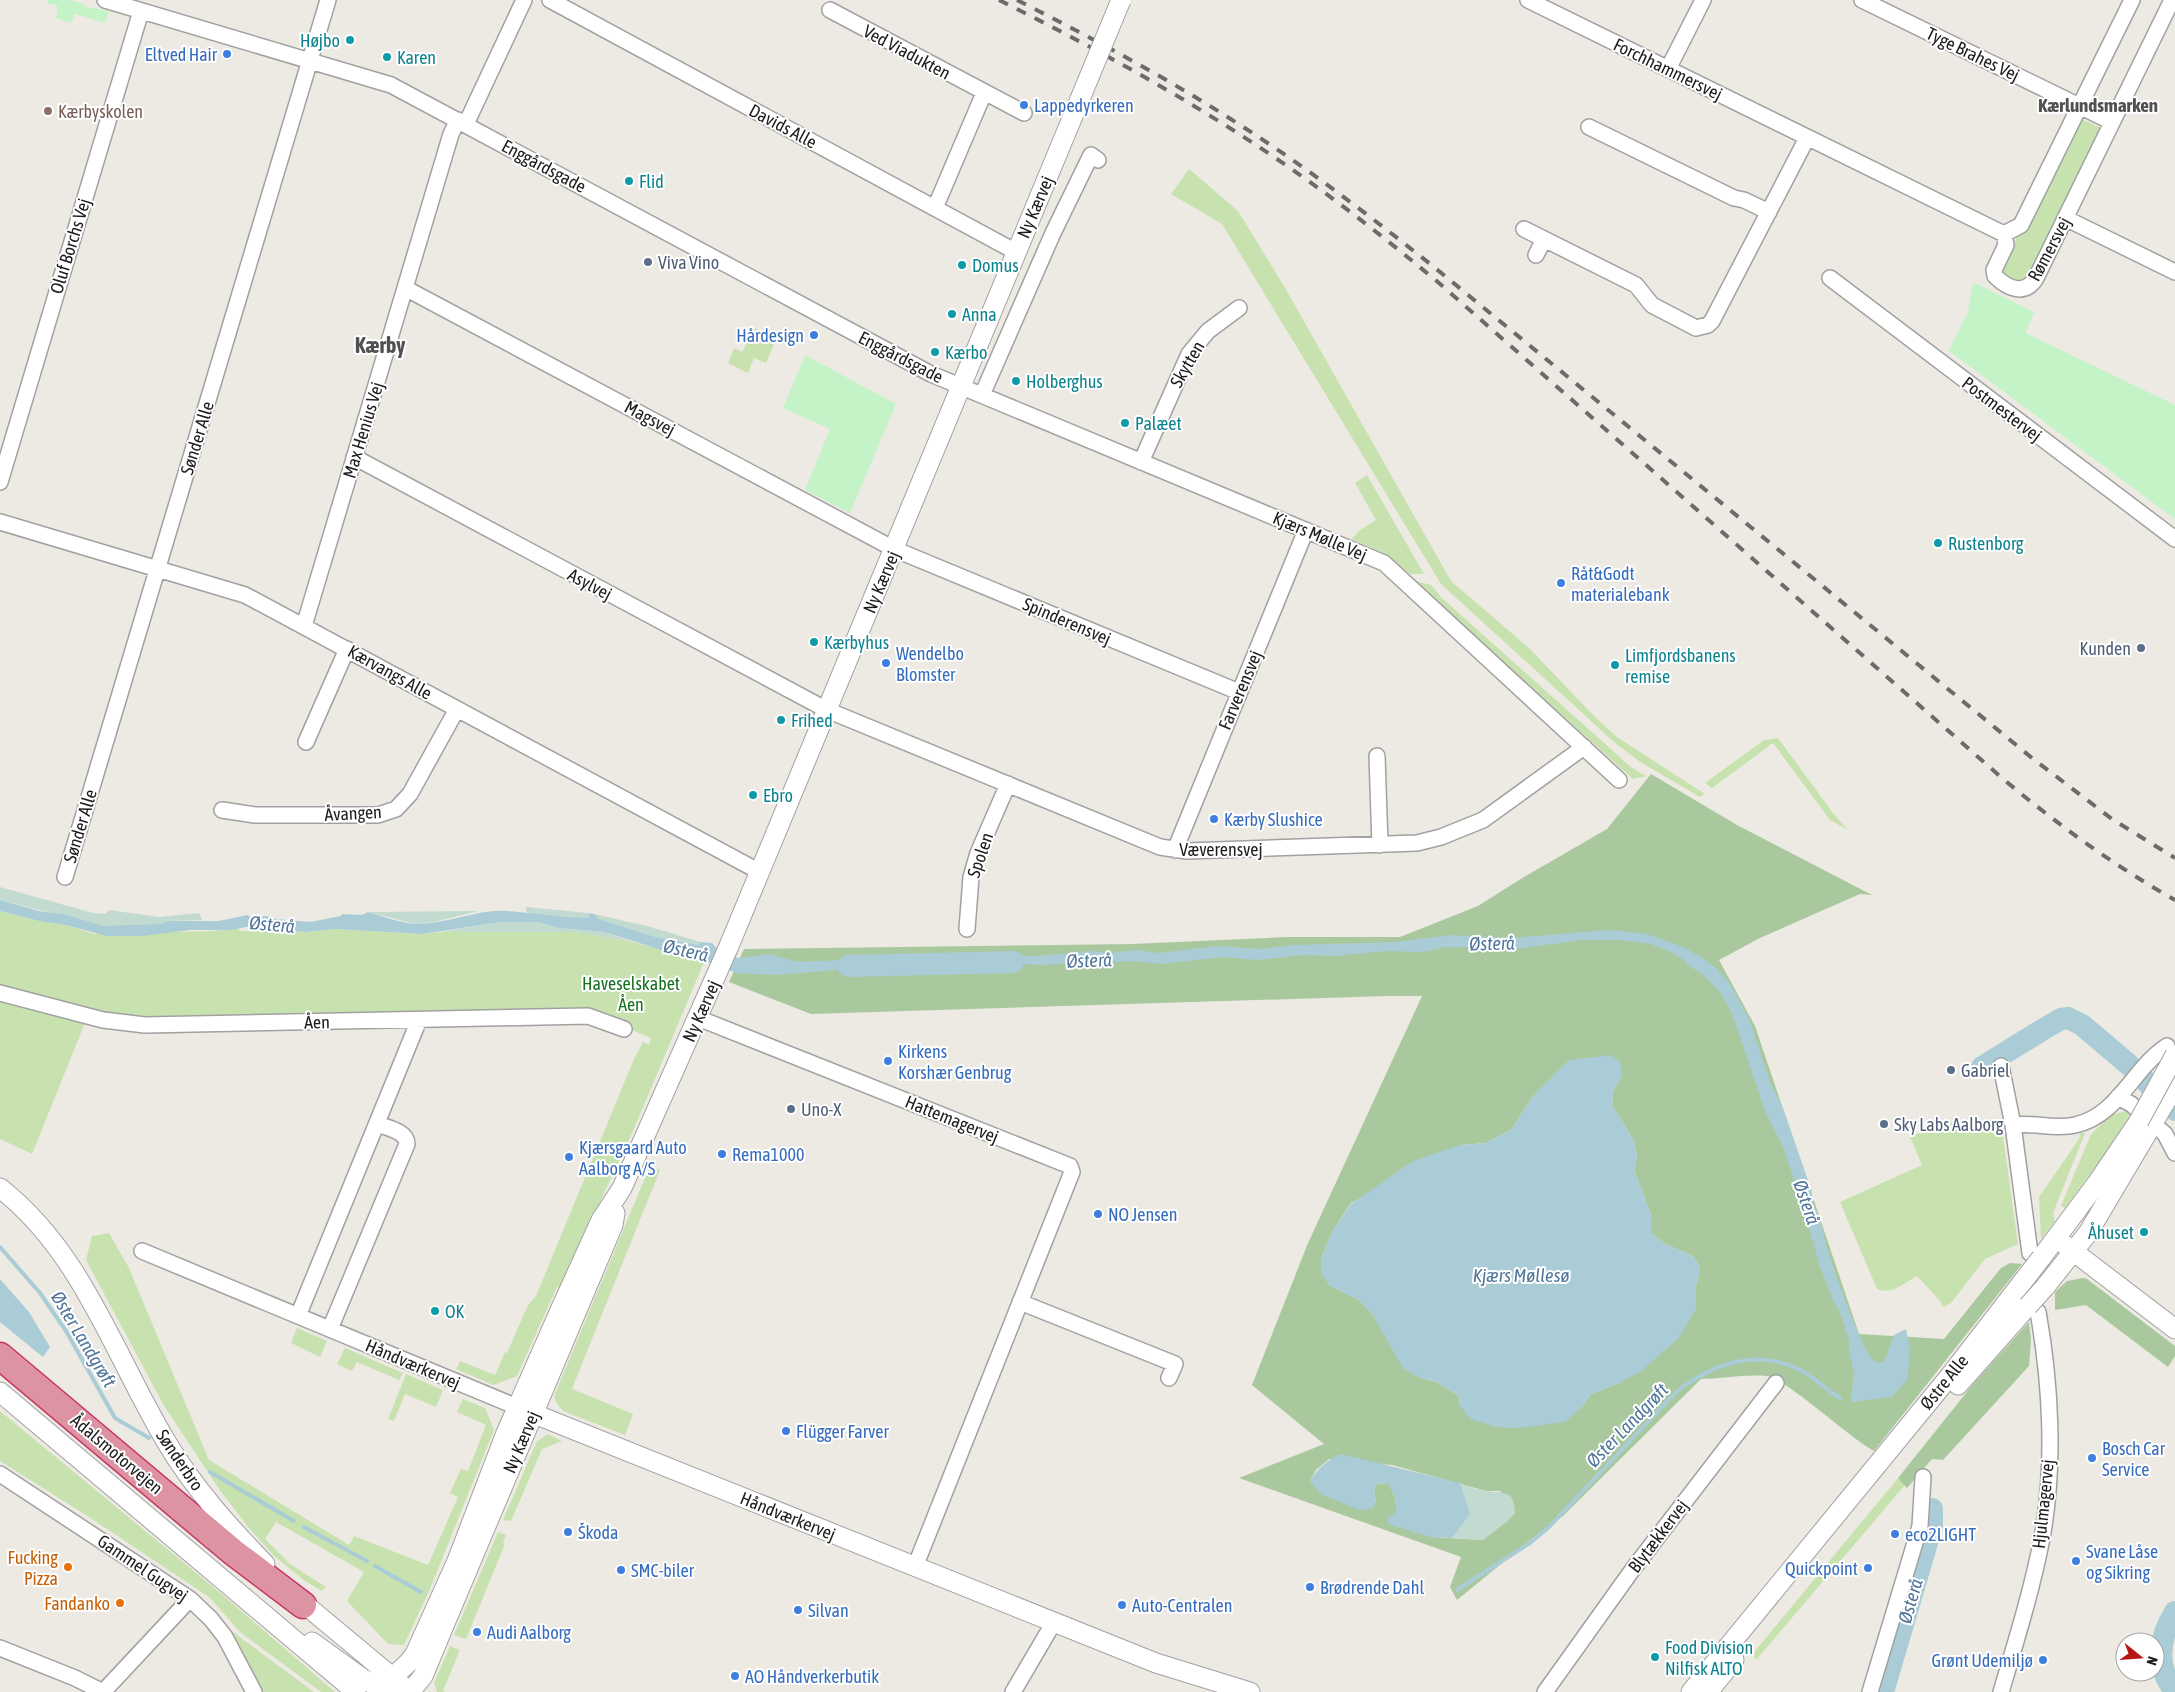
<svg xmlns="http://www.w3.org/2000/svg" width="2175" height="1692" font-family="'Asap Condensed',sans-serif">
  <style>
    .grass { fill: #c8e2af }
    .forest { fill: #aac89d; fill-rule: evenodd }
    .wetland { fill: #c2dacf }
    .park { fill: #c5f3c8 }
    .water { fill: #a9ccd6 }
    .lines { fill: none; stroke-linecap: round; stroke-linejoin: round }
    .stream { stroke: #a9ccd6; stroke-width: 4 }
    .river { stroke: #a9ccd6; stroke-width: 22 }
    .minor-casing { stroke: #a1a1a1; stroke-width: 18 }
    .tertiary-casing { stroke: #a1a1a1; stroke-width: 21 }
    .motorway-casing { stroke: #c63667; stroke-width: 29 }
    .minor { stroke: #fff; stroke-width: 15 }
    .tertiary { stroke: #fff; stroke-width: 19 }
    .motorway { stroke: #dd93a1; stroke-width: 26 }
    .rail { stroke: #6b6b6b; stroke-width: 4; stroke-dasharray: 10 10; stroke-linecap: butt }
    .tertiary-bridge-casing { stroke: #a1a1a1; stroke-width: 21; stroke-linecap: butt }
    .tertiary-bridge { stroke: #fff; stroke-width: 19 }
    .culture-dot { fill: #0f9aa8; stroke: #fff; stroke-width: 2 }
    .shop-dot { fill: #3f7fe0; stroke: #fff; stroke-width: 2 }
    .education-dot { fill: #8d6e63; stroke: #fff; stroke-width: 2 }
    .service-dot { fill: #5c6f8a; stroke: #fff; stroke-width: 2 }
    .food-dot { fill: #e8710a; stroke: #fff; stroke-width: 2 }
    .labels { text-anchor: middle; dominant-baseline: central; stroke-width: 4; stroke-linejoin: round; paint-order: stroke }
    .culture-label { font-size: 18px; fill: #0d838f; stroke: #fff; text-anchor: start }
    .street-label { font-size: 18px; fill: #1d1d1d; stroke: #fff }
    .shop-label { font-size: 18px; fill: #366cbe; stroke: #fff; text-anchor: start }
    .education-label { font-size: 18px; fill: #785e54; stroke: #fff; text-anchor: start }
    .service-label { font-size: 18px; fill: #4e5e75; stroke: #fff; text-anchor: start }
    .park-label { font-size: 18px; fill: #16701e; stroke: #fff }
    .food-label { font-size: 18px; fill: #c56008; stroke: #fff; text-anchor: end }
    .neighbourhood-label { font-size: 19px; font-weight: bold; fill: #505050; stroke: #fff }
    .water-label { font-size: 19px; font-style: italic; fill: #51769b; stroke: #fff }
    .district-label { font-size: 22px; font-weight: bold; fill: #505050; stroke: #fff }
  </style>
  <rect width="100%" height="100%" fill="#edeae4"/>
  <path class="grass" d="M2079 118 2101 128 2027 279 2019 282 2004 275 2002 268 2016 239V232Z
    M1189 169 1238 211 1284 286 1451 581 1530 649 1595 717 1617 737 1705 794 1700 797 1640 762 1615 743 1441 584 1222 224 1171 194Z
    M755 328 776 339 766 363 754 358 748 373 728 363 734 348 742 352Z
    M1367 475 1424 574H1410L1384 553 1352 539 1360 530 1376 520 1355 483Z
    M1412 580 1431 585 1442 598 1632 768 1646 776 1633 779Z
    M1778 738 1833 813 1848 830 1830 820 1773 743 1712 788 1705 783 1764 740Z
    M0 911 39 921 66 925 94 934 214 931 238 928 240 931H266L264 925 305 932 336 929 423 934 440 932H576L633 942 677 954 684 953 705 960 633 1131 560 1288 557 1287 517 1376 493 1385 456 1369 460 1361 495 1375 505 1352 507 1353 528 1305 536 1296 634 1059 643 1042 649 1045 651 1038 608 1020 124 1016 83 1019 82 1022 85 1023 32 1154 0 1139Z
    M2125 1111 2131 1113 2103 1156 2065 1208 2061 1206 2091 1134 2112 1115Z
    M1949 1120 1963 1132 1992 1122H2001L2018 1244 1985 1259 1951 1303 1943 1307 1941 1302 1917 1276C1904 1283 1893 1295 1877 1289L1840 1202 1922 1165 1910 1137Z
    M2080 1133H2085L2053 1213 2055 1221 2041 1239 2039 1197 2079 1139Z
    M650 1166 660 1170 572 1389 633 1414 625 1435 563 1411 557 1404 554 1396Z
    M109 1233 129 1268 209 1460 349 1545 354 1536 428 1565 458 1497 450 1493 461 1469 468 1471 486 1425 457 1412 463 1399 485 1408 494 1430 430 1589 404 1645 388 1644 347 1601 364 1572 276 1522 265 1539 290 1564 326 1587 322 1591 305 1581 274 1556 248 1527 219 1489 163 1404 86 1260 92 1236Z
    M297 1328 327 1341 320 1357 291 1343Z
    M345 1348 403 1373 399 1380 357 1362 352 1371 337 1364Z
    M406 1374 443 1390 436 1407 405 1394 394 1421 388 1419Z
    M0 1411 218 1591 335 1692H321L241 1633 209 1597 89 1517 0 1461Z
    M548 1434 562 1441 542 1449 511 1521 503 1520 537 1441Z
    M1898 1478 1905 1485 1757 1659 1754 1658 1755 1651Z
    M498 1532 506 1535 503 1543 505 1544 466 1639 454 1635Z
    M228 1630 233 1632 314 1692H262L237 1643Z
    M450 1646 460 1650 443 1691 446 1692H437L434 1683Z"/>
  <path class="forest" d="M1651 774 1737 825 1872 895 1860 894 1760 938 1719 960 1755 1026 1859 1334 1944 1339 2001 1268 2010 1263 2022 1264 1874 1451C1850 1438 1785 1378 1767 1376 1745 1374 1722 1379 1701 1379L1563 1516 1539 1533 1457 1600 1450 1587 1461 1557 1239 1478 1324 1444 1252 1385 1308 1243 1422 996H1388L811 1014 729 982 744 949 1132 944 1286 937H1400L1478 906 1524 877 1607 829ZM1622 1074 1613 1092 1612 1106 1633 1139 1637 1157 1634 1170 1651 1215V1233L1665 1244 1693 1256 1700 1268 1696 1286V1309L1619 1383 1591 1394 1580 1409 1460 1406 1459 1396 1437 1382 1420 1378 1372 1314 1359 1300 1329 1285 1321 1259 1332 1232 1351 1203 1460 1145 1486 1143 1511 1130 1533 1096ZM1329 1459 1392 1465 1486 1491H1501L1483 1540 1430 1537 1396 1513C1397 1501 1394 1493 1388 1483L1377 1484 1374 1490 1376 1502 1310 1481 1316 1470Z
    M2083 1278 2087 1279 2175 1346V1356L2168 1367 2086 1305 2055 1310V1292L2067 1281Z
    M2029 1322 2031 1340 2029 1366 1943 1460 1932 1459 1907 1488 1898 1478 1974 1383Z"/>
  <path class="wetland" d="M0 887 93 913 105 914 109 910 159 917 199 913 202 920 169 921 160 924 132 926H103L0 900Z
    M526 907 588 913 589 918H556L529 914 526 911Z
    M478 911 434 922 416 924 368 912Z
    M594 914 651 927 700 942V945L652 936 597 919Z
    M502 922H537L559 928 605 932 633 942 576 932H440Z
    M1460 1483C1468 1486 1478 1490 1487 1491 1505 1494 1514 1489 1515 1513L1509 1520 1483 1540 1452 1538 1469 1514Z"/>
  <path class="park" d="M48 0H70L84 4 83 6 109 11 105 23 75 14 71 23 56 18 58 8 56 5 47 4Z
    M1973 282 2034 312 2026 333 2175 405V519L1949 351 1968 312Z
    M805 355 896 404 850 513 805 490 830 429 783 408Z"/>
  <path class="water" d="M0 900 39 911 67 915 103 926 160 924 169 921H219L247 915 251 917 266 916 276 919 310 922 341 916 342 914 362 915 368 912C384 917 401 923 417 924 448 924 477 909 508 911 536 913 561 918 589 918L588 913 594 914 598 919 652 936 699 945 700 942 712 943 718 950 738 958 769 954 798 962 841 960 868 955 916 958 963 953 1036 956 1093 951 1107 953 1139 950 1158 953 1218 946 1259 949 1295 945 1397 942 1449 935 1512 938 1610 930 1647 934 1683 947 1701 957 1716 968 1730 984 1749 1019 1770 1082 1783 1108 1812 1192 1809 1201C1820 1208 1824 1239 1828 1251 1833 1268 1864 1356 1874 1361 1878 1364 1881 1362 1885 1360L1894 1335 1906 1329 1910 1350 1907 1380 1892 1397 1852 1402 1851 1399 1854 1374 1849 1351V1340L1841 1315 1833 1300 1820 1267 1802 1204 1796 1198V1187L1784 1149 1765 1111 1733 1016 1722 995 1705 976 1686 964 1684 960 1673 953 1651 944 1621 940H1583L1522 948 1445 947 1423 952 1386 951 1334 956 1304 955 1258 960 1223 957 1163 964 1132 961 1104 963 1083 962 1043 965 977 962 946 963 921 967 879 965 875 967 775 975 737 973 672 949 664 951 605 932 559 928 537 922H502L422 934 336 929 305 932 257 925 230 930H190L143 936H106L66 925 39 921 0 911Z
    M1610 1055 1620 1061 1622 1074 1613 1092 1612 1106 1633 1139 1637 1157 1634 1170 1651 1215V1233L1665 1244 1693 1256 1700 1268 1696 1286V1309L1678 1339 1640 1372 1619 1383 1591 1394 1580 1409 1565 1422 1517 1428 1496 1427 1471 1419 1460 1406 1459 1396 1437 1382 1420 1378 1403 1368 1372 1314 1359 1300 1329 1285 1321 1273V1259L1332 1232 1351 1204 1413 1161 1460 1145 1486 1143 1511 1130 1533 1096 1569 1060Z
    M0 1279 29 1312 50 1347 43 1357 0 1322Z
    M1341 1454 1460 1483 1470 1514 1452 1538 1430 1537 1388 1524 1387 1518 1396 1513C1397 1501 1394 1493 1388 1483L1377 1484 1374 1490 1376 1502 1373 1508 1360 1510 1320 1494 1310 1481C1318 1468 1327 1460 1341 1454Z"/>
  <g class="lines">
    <path class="stream" d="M0 1247 40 1293 66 1331 115 1418 149 1438
      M210 1472 294 1521
      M304 1527 367 1561
      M375 1566 421 1592
      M1457 1590 1530 1543 1548 1528 1676 1392C1712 1364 1758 1347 1802 1371 1815 1378 1826 1390 1840 1398"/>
    <path class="river" d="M848 966 1013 962
      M1982 1067 2047 1027 2061 1019 2068 1018 2082 1025 2128 1064 2175 1110
      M2175 1612C2159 1638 2154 1666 2175 1691
      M1883 1692 1932 1526V1509"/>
    <g class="minor-casing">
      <path id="minor" d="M105 0 391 85 931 374 1384 563 1619 780
        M550 0 1016 252
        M1528 0 2004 234
        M1862 0 2112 122
        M830 10 1024 113
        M1668 69 1703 0
        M466 124 524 0
        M1589 127 1734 198 1744 200 1769 212
        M935 208 984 93
        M2065 218 2175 272
        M1524 229 1544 239 1536 255
        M2004 234 2006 245 1994 270 1995 276C2008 289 2025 296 2036 278L2172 0
        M2004 234 2021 225 2132 0
        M1544 239 1636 285 1652 305 1696 328 1708 325 1712 321 1807 138
        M1830 278 2175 539
        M405 288 894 549 1239 692
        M982 395 1053 233 1091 155 1098 160
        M354 457 827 710 1160 847 1187 851 1417 843 1441 837 1483 820 1584 747
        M1141 462 1189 354 1208 331 1239 308
        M0 482 141 11
        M0 522 245 595 760 872
        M304 626 451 134 458 120
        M306 742 347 649
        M1377 756 1380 845
        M222 810 255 815H378L396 809 410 794 457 709
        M1175 850 1306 530
        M65 877 328 0
        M967 929 971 877 978 853 1008 784
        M0 993 103 1020 145 1025 588 1016 624 1029
        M698 1018 1070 1166 1072 1172 915 1567
        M2001 1066 2013 1125 2030 1253
        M2118 1097 2131 1104 2165 1134 2175 1153
        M2013 1125C2034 1122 2054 1130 2075 1125 2118 1116 2133 1068 2167 1046
        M142 1251 517 1407
        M1020 1302 1175 1364 1169 1378
        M298 1316 419 1020
        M330 1329 407 1144C407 1131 387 1128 378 1124
        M0 1474 190 1599 211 1619 225 1637 254 1692
        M0 1648 75 1678 103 1692
        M103 1692 190 1599
        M1013 1692 1054 1622
        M1545 1692 1633 1569 1776 1383
        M1870 1692 1920 1526 1923 1477
        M2001 1692C2016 1641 2032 1590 2042 1538 2055 1467 2051 1384 2038 1312"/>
    </g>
    <g class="tertiary-casing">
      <path id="tertiary" d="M2154 1121 2175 1086
        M0 1188C83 1253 114 1355 167 1443 194 1488 229 1527 265 1564
        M2065 1245 2175 1329
        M2041 1258 2097 1183 2139 1121
        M2045 1287 2088 1233 2149 1130
        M1958 1385 2028 1306
        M0 1392 356 1692
        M517 1407 1156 1663 1250 1692
        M296 1597 410 1692
        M312 1642 362 1678 387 1692
        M377 1692 408 1663 415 1654 457 1561 506 1433 561 1308 601 1220 622 1188 729 946 1080 99
        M410 1692 423 1676 440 1635 613 1225 615 1213
        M1691 1692 1949 1377 2024 1280
        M1708 1692 1734 1660"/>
    </g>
    <g class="motorway-casing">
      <path id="motorway" d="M0 1356 233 1552 303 1605"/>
    </g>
    <use href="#minor" class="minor"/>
    <use href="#tertiary" class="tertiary"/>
    <use href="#motorway" class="motorway"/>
    <path class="rail" d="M999 0C1099 50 1198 104 1290 168 1342 204 1391 243 1439 283L2002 778C2057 824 2113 865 2175 900
      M1017 0C1098 41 1178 84 1254 134 1317 175 1376 221 1434 267L2032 758 2112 819 2175 858"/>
    <g class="tertiary-bridge-casing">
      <path id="tertiary-bridge" d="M1080 99 1121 0
        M2139 1121 2175 1055
        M2024 1280 2041 1258
        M2028 1306 2045 1287"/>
    </g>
    <use href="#tertiary-bridge" class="tertiary-bridge"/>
  </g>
  <g class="culture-dot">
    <circle cx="350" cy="40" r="5"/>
    <circle cx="387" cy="57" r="5"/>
    <circle cx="629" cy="181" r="5"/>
    <circle cx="962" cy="265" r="5"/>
    <circle cx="952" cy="314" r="5"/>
    <circle cx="935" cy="352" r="5"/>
    <circle cx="1016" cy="381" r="5"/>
    <circle cx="1125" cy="423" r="5"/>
    <circle cx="1938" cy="543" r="5"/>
    <circle cx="814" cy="642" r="5"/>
    <circle cx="1615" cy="665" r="5"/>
    <circle cx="781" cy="720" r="5"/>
    <circle cx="753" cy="795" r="5"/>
    <circle cx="2144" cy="1232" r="5"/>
    <circle cx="435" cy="1311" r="5"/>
    <circle cx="1655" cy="1657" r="5"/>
  </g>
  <g class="shop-dot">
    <circle cx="227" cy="54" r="5"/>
    <circle cx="1024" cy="105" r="5"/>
    <circle cx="814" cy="335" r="5"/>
    <circle cx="1561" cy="583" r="5"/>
    <circle cx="886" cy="663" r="5"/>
    <circle cx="1214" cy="819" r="5"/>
    <circle cx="888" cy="1061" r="5"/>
    <circle cx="722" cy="1154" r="5"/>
    <circle cx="569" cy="1157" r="5"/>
    <circle cx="1098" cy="1214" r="5"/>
    <circle cx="786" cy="1431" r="5"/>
    <circle cx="2092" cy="1458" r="5"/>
    <circle cx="568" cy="1532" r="5"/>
    <circle cx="1895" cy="1534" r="5"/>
    <circle cx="2076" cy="1561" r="5"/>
    <circle cx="1868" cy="1568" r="5"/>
    <circle cx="621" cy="1570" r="5"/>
    <circle cx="1310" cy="1587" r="5"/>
    <circle cx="1122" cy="1605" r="5"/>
    <circle cx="798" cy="1610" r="5"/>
    <circle cx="477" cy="1632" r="5"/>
    <circle cx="2043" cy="1660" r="5"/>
    <circle cx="735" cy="1676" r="5"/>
  </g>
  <circle class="education-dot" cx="48" cy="111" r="5"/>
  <g class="service-dot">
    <circle cx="648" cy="262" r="5"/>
    <circle cx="2141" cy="648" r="5"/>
    <circle cx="1951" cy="1070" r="5"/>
    <circle cx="791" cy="1109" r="5"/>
    <circle cx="1884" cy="1124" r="5"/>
  </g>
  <g class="food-dot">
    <circle cx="68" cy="1567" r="5"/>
    <circle cx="120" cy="1603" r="5"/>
  </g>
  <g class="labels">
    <g class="culture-label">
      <text x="340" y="40" text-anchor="end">Højbo</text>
      <text x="397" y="57">Karen</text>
      <text x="639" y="181">Flid</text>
      <text x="972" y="265">Domus</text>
      <text x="962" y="314">Anna</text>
      <text x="945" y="352">Kærbo</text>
      <text x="1026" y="381">Holberghus</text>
      <text x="1135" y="423">Palæet</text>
      <text x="1948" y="543">Rustenborg</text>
      <text x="824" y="642">Kærbyhus</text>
      <text x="1625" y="655">Limfjordsbanens<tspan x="1625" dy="21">remise</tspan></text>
      <text x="791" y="720">Frihed</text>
      <text x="763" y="795">Ebro</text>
      <text x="2134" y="1232" text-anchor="end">Åhuset</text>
      <text x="445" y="1311">OK</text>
      <text x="1665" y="1647">Food Division<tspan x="1665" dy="21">Nilfisk ALTO</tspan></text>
    </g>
    <g class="street-label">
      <text transform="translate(907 52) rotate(28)">Ved Viadukten</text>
      <text transform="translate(1973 54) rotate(26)">Tyge Brahes Vej</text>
      <text transform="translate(1668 69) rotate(26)">Forchhammersvej</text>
      <text transform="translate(783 126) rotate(28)">Davids Alle</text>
      <text transform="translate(544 166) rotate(28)">Enggårdsgade</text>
      <text transform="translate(1035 207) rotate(-67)">Ny Kærvej</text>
      <text transform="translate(70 246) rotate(-73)">Oluf Borchs Vej</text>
      <text transform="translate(2049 249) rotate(-62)">Rømersvej</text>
      <text transform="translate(901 357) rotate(27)">Enggårdsgade</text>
      <text transform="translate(1187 364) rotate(-60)">Skytten</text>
      <text transform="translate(2002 409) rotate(37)">Postmestervej</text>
      <text transform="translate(650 418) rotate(28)">Magsvej</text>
      <text transform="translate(363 430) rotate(-73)">Max Henius Vej</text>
      <text transform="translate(197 438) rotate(-73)">Sønder Alle</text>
      <text transform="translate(1320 536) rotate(23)">Kjærs Mølle Vej</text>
      <text transform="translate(881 582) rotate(-67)">Ny Kærvej</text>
      <text transform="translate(590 584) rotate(28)">Asylvej</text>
      <text transform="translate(1067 621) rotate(23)">Spinderensvej</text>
      <text transform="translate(390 672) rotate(29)">Kærvangs Alle</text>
      <text transform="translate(1240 690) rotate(-67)">Farverensvej</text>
      <text transform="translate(353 813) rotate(-3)">Åvangen</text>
      <text transform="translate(80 826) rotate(-73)">Sønder Alle</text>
      <text x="1221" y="849">Væverensvej</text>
      <text transform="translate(980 855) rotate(-71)">Spolen</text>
      <text transform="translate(701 1011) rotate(-66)">Ny Kærvej</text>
      <text transform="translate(317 1022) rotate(-1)">Åen</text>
      <text transform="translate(952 1119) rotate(22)">Hattemagervej</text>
      <text transform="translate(413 1364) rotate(23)">Håndværkervej</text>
      <text transform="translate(1944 1382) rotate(-51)">Østre Alle</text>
      <text transform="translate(521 1442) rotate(-67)">Ny Kærvej</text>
      <text transform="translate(117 1454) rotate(40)">Ådalsmotorvejen</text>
      <text transform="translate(180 1460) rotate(56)">Sønderbro</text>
      <text transform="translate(2043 1504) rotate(-84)">Hjulmagervej</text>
      <text transform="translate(788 1516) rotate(22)">Håndværkervej</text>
      <text transform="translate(1658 1536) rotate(-53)">Blytækkervej</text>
      <text transform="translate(143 1568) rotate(34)">Gammel Gugvej</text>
    </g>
    <g class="shop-label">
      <text x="217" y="54" text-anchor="end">Eltved Hair</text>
      <text x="1034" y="105">Lappedyrkeren</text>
      <text x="804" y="335" text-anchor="end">Hårdesign</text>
      <text x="1571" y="573">Råt&amp;Godt<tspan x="1571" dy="21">materialebank</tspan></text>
      <text x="896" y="653">Wendelbo<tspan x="896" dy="21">Blomster</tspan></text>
      <text x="1224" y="819">Kærby Slushice</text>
      <text x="898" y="1051">Kirkens<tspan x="898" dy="21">Korshær Genbrug</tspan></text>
      <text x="579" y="1147">Kjærsgaard Auto<tspan x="579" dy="21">Aalborg A/S</tspan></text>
      <text x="732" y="1154">Rema1000</text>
      <text x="1108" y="1214">NO Jensen</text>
      <text x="796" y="1431">Flügger Farver</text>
      <text x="2102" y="1448">Bosch Car<tspan x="2102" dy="21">Service</tspan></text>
      <text x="578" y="1532">Škoda</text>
      <text x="1905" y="1534">eco2LIGHT</text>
      <text x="2086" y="1551">Svane Låse<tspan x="2086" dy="21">og Sikring</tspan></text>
      <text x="1858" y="1568" text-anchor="end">Quickpoint</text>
      <text x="631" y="1570">SMC-biler</text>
      <text x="1320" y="1587">Brødrende Dahl</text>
      <text x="1132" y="1605">Auto-Centralen</text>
      <text x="808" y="1610">Silvan</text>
      <text x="487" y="1632">Audi Aalborg</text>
      <text x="2033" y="1660" text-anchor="end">Grønt Udemiljø</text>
      <text x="745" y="1676">AO Håndverkerbutik</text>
    </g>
    <g class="education-label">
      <text x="58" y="111">Kærbyskolen</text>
    </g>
    <g class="service-label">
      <text x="658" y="262">Viva Vino</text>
      <text x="2131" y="648" text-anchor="end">Kunden</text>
      <text x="1961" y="1070">Gabriel</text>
      <text x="801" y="1109">Uno-X</text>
      <text x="1894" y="1124">Sky Labs Aalborg</text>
    </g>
    <g class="park-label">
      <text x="631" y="983">Haveselskabet<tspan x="631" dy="21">Åen</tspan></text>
    </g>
    <g class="food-label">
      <text x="58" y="1557">Fucking<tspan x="58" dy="21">Pizza</tspan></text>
      <text x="110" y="1603">Fandanko</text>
    </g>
    <g class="neighbourhood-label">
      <text x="2098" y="105">Kærlundsmarken</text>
    </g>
    <g class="water-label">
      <text transform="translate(272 924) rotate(5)">Østerå</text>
      <text transform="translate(1492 943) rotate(-1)">Østerå</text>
      <text transform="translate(686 950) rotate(13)">Østerå</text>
      <text transform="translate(1089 960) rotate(-2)">Østerå</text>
      <text transform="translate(1807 1202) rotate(71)">Østerå</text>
      <text x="1521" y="1275">Kjærs Møllesø</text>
      <text transform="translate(84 1339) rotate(59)">Øster Landgrøft</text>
      <text transform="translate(1627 1425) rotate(-46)">Øster Landgrøft</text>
      <text transform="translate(1910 1601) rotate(-74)">Østerå</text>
    </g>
    <g class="district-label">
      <text x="380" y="345">Kærby</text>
    </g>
  </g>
  <g transform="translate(2140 1657) rotate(107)"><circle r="24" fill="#ffffff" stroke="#a5a5a5"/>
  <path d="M0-4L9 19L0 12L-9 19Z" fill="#b61415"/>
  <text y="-8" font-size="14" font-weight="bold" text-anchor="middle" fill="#1d1d1d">N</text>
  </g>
</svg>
